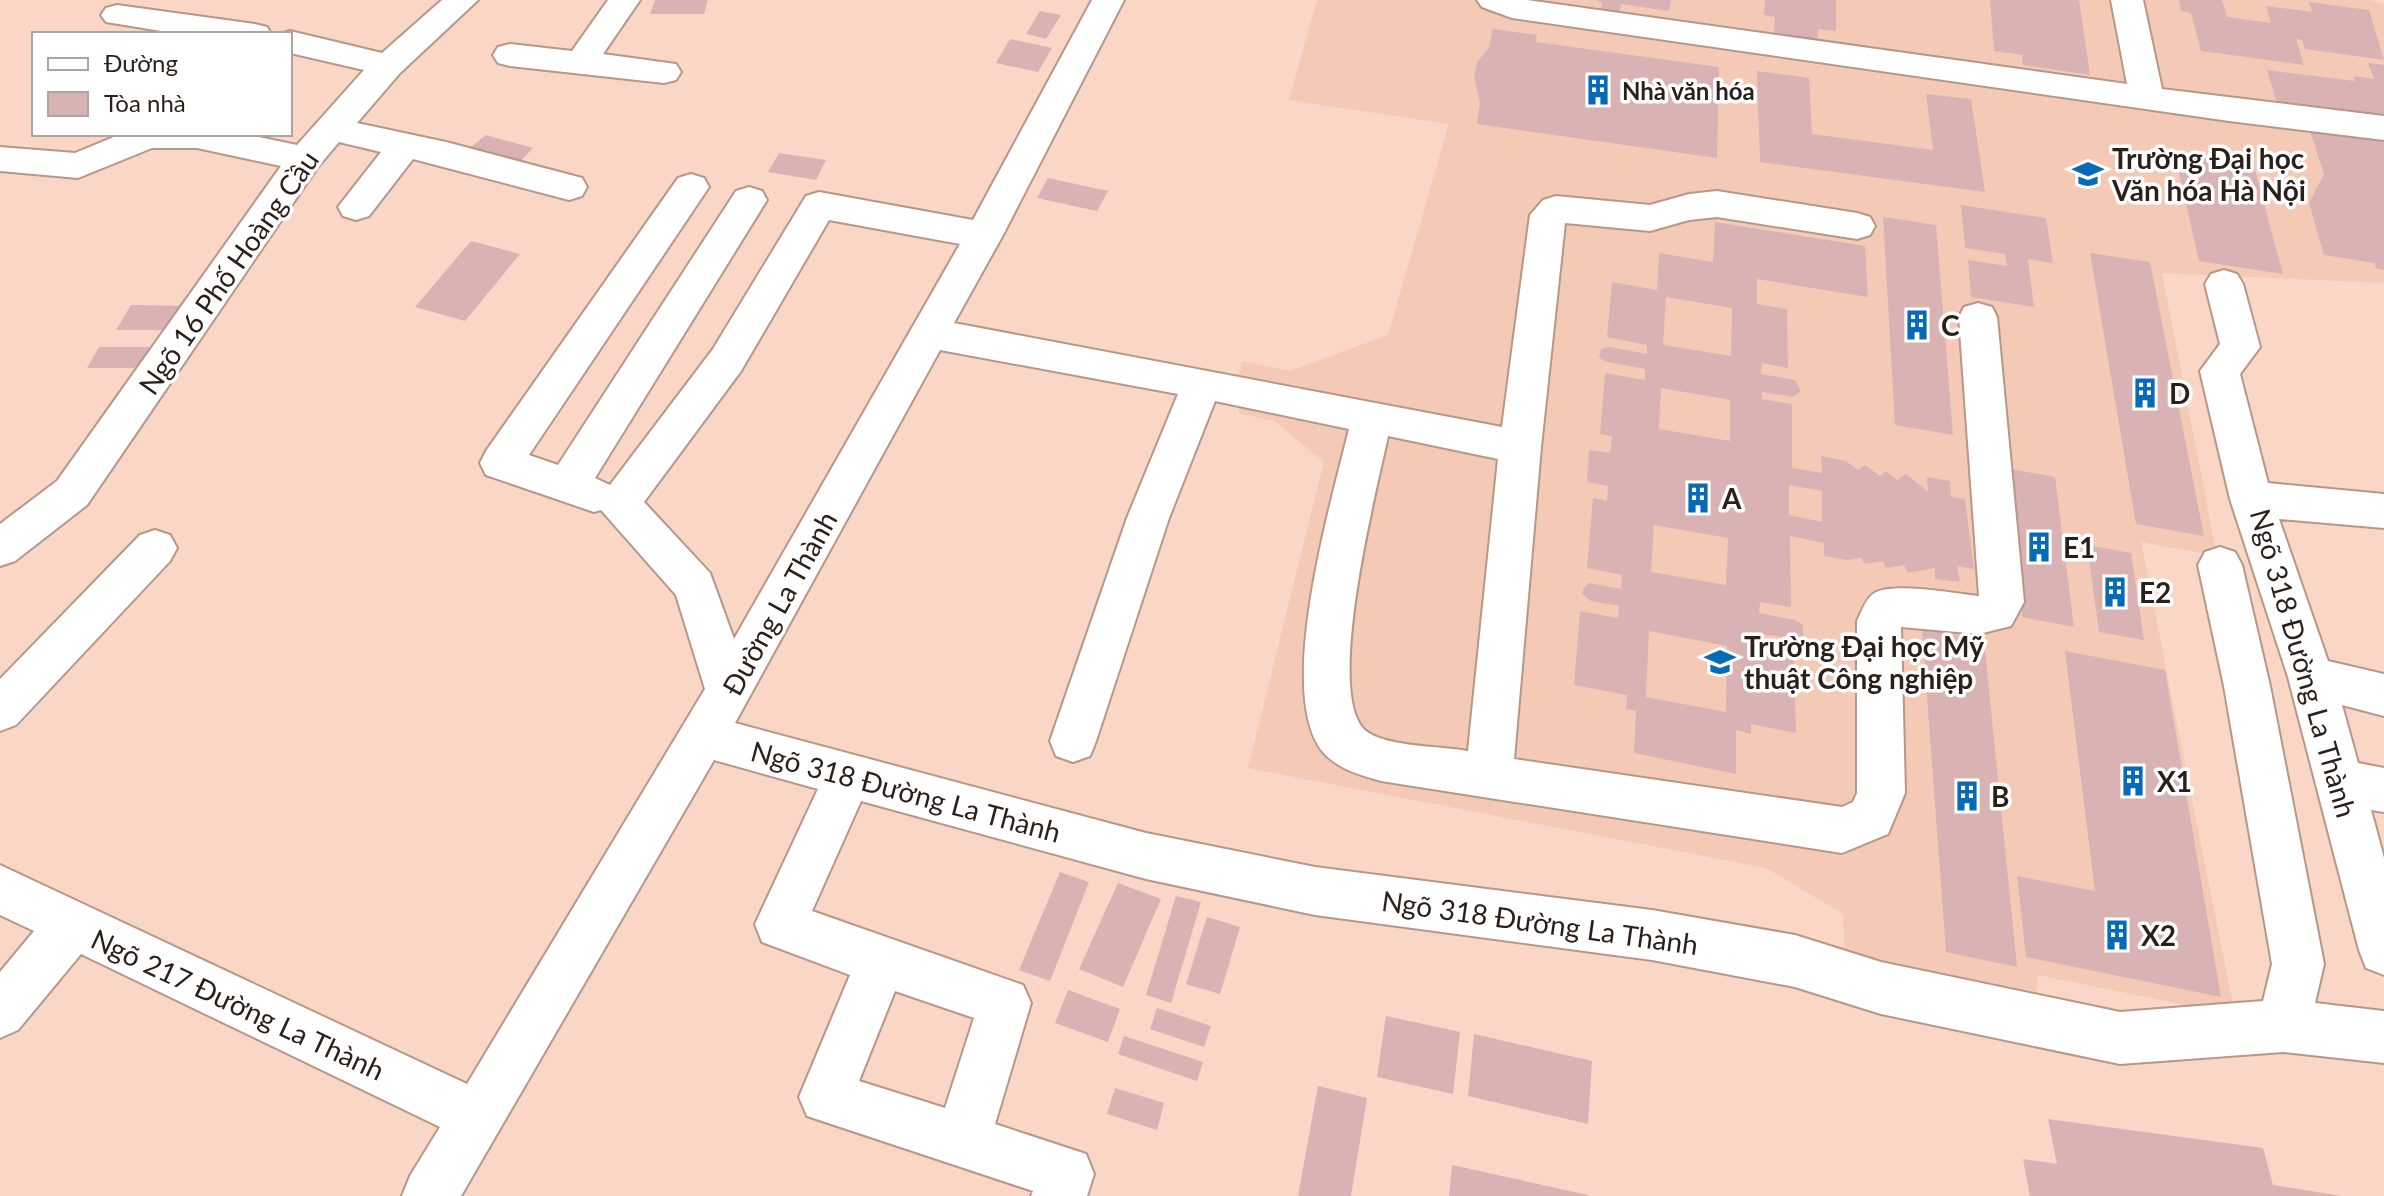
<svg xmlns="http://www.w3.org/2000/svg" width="2384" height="1196" font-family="Lato,sans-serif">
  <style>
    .built { fill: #f4cab6 }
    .building { fill: #d9b2b4; fill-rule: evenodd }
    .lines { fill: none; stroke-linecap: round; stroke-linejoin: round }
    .minor-casing { stroke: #b79787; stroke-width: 4 }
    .minor { fill: #fff; fill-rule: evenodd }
    .labels { text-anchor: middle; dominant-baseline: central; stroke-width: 7; stroke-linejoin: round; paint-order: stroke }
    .far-poi-label { font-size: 24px; font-weight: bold; fill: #2b1f19; stroke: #fff; text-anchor: start }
    .poi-label { font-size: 28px; font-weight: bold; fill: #2b1f19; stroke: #fff; text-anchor: start }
    .street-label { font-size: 28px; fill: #2b1f19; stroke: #fff }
  </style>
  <rect width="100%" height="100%" fill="#f9d6c6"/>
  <path class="built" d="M1317 0H2370L2384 4V283L2162 273 2217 556 2141 542 2235 1015 2038 975 2037 993 1845 952 1843 914 1766 868 1248 768 1324 462 1274 421 1238 413 1240 402 1232 400 1242 361 1290 371 1388 335 1449 124 1289 100Z"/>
  <path class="building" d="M655 0H708L704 14H650Z
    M1597 0H1671L1669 11 1621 4 1619 19 1600 15 1602 3Z
    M1765 0H1836V31L1818 29 1817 40 1774 33 1775 17 1764 15Z
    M1990 0H2079L2090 75 2023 65 2022 55 1994 51Z
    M2179 0H2222L2227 17 2271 23 2266 6 2312 12 2309 2 2369 10 2384 60 2305 49 2302 40 2296 39 2304 65 2201 51 2191 13 2181 11Z
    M1040 11 1061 15 1046 39 1026 34Z
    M1493 29 1537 35 1536 42 1719 67 1717 158 1477 124 1480 103 1474 77 1477 62 1489 47Z
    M1010 39 1052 48 1038 72 996 63Z
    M2368 63 2384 65V120L2278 106 2267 70 2355 81 2353 76 2374 79Z
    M1757 71 1809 78 1812 134 1933 150 1926 94 1971 99 1985 192 1760 162Z
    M2308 125 2384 136V270L2376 268 2374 263 2324 255 2309 203 2324 174Z
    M486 135 533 148 516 166 467 150Z
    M2174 151 2253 163 2283 274 2199 261Z
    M779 153 826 160 816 180 768 172Z
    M1048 178 1108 191 1097 211 1037 198Z
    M1961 205 2046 218 2053 263 2028 259 2034 307 1971 297 1968 260 2007 266 2005 254 1965 248Z
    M1883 217 1936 225 1953 435 1895 425Z
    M1715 222 1865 246 1868 297 1757 279V304L1787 309 1788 368 1762 363 1761 374 1795 380 1801 391 1793 397 1762 392V399L1792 404V468L1822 473 1821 456 1846 461 1858 470 1865 465 1880 476 1886 471 1897 480 1906 474 1928 492 1927 477 1950 481 1951 497 1965 499 1974 569 1957 566 1960 582 1935 579V568L1908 573 1904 565 1886 568 1883 561 1865 564 1861 558 1847 560 1824 556V543L1790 536 1791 607 1760 602 1759 613 1795 620 1803 625V636L1788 638 1750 632V642L1794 650 1796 733 1751 724V734L1736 730V774L1634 753 1636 711 1626 709 1627 695 1574 685 1580 611 1618 618 1619 606 1591 601 1582 594 1584 587 1589 583 1621 589 1622 575 1587 568 1593 498 1607 501 1608 486 1587 482 1589 450 1610 453 1612 436 1600 434 1605 373 1645 380V369L1607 362 1599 358 1601 349 1610 347 1647 354V345L1607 337 1612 282 1657 290 1659 253 1713 262ZM1666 297 1732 308 1731 356 1663 345ZM1661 388 1730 400V441L1659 429ZM1789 485 1822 491V522L1789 515ZM1654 525 1728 538 1726 585 1651 572ZM1649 631 1727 646 1726 712 1646 697Z
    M471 241 520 254 465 321 415 307Z
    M2090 253 2150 262 2204 536 2136 524Z
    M131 305 191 306 178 330H116Z
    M99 347H152L141 368H87Z
    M2006 468 2055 477 2074 627 2022 617Z
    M2087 545 2131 553 2144 640 2099 632Z
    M1922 629 1984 640 2017 967 1946 952Z
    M2065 651 2165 670 2221 997 2026 957 2017 876 2095 891Z
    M1060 872 1089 882 1050 981 1019 970Z
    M1118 883 1161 899 1123 987 1079 969Z
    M1176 896 1201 902 1171 1003 1146 995Z
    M1207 917 1240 927 1220 994 1186 984Z
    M1068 990 1120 1009 1108 1042 1055 1023Z
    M1157 1008 1211 1026 1204 1047 1150 1029Z
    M1386 1016 1460 1032 1453 1094 1377 1077Z
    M1474 1034 1592 1061 1588 1124 1468 1096Z
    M1124 1036 1203 1062 1197 1081 1118 1054Z
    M1318 1086 1367 1098 1351 1196H1298Z
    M1115 1088 1164 1103 1157 1130 1107 1114Z
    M2048 1119 2263 1148 2273 1185 2342 1196H2030L2023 1159 2057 1164Z
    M1452 1165 1588 1195V1196H1449Z"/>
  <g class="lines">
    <g class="minor-casing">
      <path id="minor" d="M442 0H478L400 73 357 123 446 142 582 178 587 187 582 196 569 200 413 159 369 216 356 220 343 216 338 207 381 152 339 142 317 168 87 505 15 561 0 566V524L57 481 281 166 197 148H152L78 178 0 171V147L75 153 121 134H244L297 145 364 70 290 53V34H280L290 31 382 53Z
        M608 0H640L603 54 676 64 681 72 676 80 664 83 510 66 498 63 493 55 498 47 510 44 572 51Z
        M1092 0H1124L1003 235 954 323 1502 427 1530 215 1543 200 1556 196 1650 205 1689 194 1717 191 1857 213 1870 217 1875 226 1870 235 1857 239 1717 217 1689 220 1650 231 1565 223 1541 447 1514 759 1842 807 1853 802 1857 793V621C1861 613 1865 600 1873 594 1890 581 1957 594 1979 596L1959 317 1964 307 1978 303 1992 307 1997 317 2024 602 2011 626 1979 634 1901 627 1905 793 1888 834 1842 853 1381 781C1360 775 1337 769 1322 751 1275 690 1332 500 1349 429L1215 401 1169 518 1096 741 1090 756 1073 762 1056 756 1050 741 1127 518 1178 394 940 350 735 723 1146 833 1315 867 1652 910 1795 935 1881 962 2120 1012 2263 1001 2272 964 2224 686 2198 565 2205 552 2220 547 2235 552 2242 565 2270 686 2324 964 2315 1003 2384 1011V1063L2283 1052 2120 1064 1881 1014 1795 987 1652 960 1315 915 1146 879 861 801 812 911 1023 985 1031 1003 995 1124 1086 1154 1094 1174 1087 1196H1031L1033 1191 807 1116 799 1097 850 975 762 942 755 924 818 789 714 760 461 1196H402L410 1176 440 1127 81 954 18 1030 0 1038V972L34 931 0 915V865L467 1084 705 689 676 595 601 510 594 512 486 475 480 463 486 451 678 178 691 174 704 178 709 187 529 455 558 465 736 191 749 187 762 191 767 200 595 478 610 485 713 349 806 196 819 192 973 220ZM829 220 960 244 734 639 710 573 644 502 741 371ZM1388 436 1498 459 1468 751C1441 746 1386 747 1366 731 1323 696 1377 489 1388 436ZM895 991 974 1018 945 1108 859 1081Z
        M1477 0H1527L2127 84 2111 0H2143L2162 89 2384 116V140L2229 121 1512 18 1482 7Z
        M117 5 255 24 267 27 271 34H180L106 22 101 15 106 8Z
        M2224 270 2237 274 2243 284 2260 347 2240 374 2268 483 2384 494V528L2279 519 2328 661 2384 674V716L2342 705 2358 763 2384 768V812L2371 810 2384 858V975L2366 968 2359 950 2288 677 2230 499 2200 371 2220 344 2205 284 2211 274Z
        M155 530 170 535 177 548 170 561 16 725 0 731V679L140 535Z"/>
    </g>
    <use href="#minor" class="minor"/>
  </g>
  <defs>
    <g id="building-bare" transform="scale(2.4)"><path d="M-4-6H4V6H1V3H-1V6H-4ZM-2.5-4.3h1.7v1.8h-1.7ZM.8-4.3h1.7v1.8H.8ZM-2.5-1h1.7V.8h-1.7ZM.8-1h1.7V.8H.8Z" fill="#056bb7" stroke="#fff" stroke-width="2.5" paint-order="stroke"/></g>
    <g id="university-bare" transform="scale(2.4)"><path d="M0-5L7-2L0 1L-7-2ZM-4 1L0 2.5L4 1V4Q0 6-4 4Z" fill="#056bb7" stroke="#fff" stroke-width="2.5" paint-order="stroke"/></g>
  </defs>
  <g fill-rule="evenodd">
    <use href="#building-bare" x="1598" y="90"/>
    <use href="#university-bare" x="2088" y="174"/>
    <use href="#building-bare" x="1917" y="325"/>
    <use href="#building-bare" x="2145" y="393"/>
    <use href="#building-bare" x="1698" y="498"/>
    <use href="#building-bare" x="2039" y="547"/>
    <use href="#building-bare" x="2115" y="592"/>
    <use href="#university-bare" x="1720" y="662"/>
    <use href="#building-bare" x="2133" y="781"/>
    <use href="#building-bare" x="1967" y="796"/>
    <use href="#building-bare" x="2117" y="935"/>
  </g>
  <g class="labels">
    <g class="far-poi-label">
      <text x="1622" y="90">Nhà văn hóa</text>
    </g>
    <g class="poi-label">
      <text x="2112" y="158">Trường Đại học<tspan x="2112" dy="32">Văn hóa Hà Nội</tspan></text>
      <text x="1941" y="325">C</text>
      <text x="2169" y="393">D</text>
      <text x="1722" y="498">A</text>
      <text x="2063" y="547">E1</text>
      <text x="2139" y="592">E2</text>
      <text x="1744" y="646">Trường Đại học Mỹ<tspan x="1744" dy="32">thuật Công nghiệp</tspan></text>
      <text x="2157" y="781">X1</text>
      <text x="1991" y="796">B</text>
      <text x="2141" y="935">X2</text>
    </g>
    <g class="street-label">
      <text transform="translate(228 272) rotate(-55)">Ngõ 16 Phố Hoàng Cầu</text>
      <text transform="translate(779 603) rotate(-61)">Đường La Thành</text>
      <text transform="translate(2304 663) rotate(74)">Ngõ 318 Đường La Thành</text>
      <text transform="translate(906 791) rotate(15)">Ngõ 318 Đường La Thành</text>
      <text transform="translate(1540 922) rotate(8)">Ngõ 318 Đường La Thành</text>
      <text transform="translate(238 1004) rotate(25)">Ngõ 217 Đường La Thành</text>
    </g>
  </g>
  <rect x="32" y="32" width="260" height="104" fill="#ffffff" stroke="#aaa5a3" stroke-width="2"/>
  <rect x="48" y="58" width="40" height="12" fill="#ffffff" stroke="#aaa5a3" stroke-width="2"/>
  <text x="104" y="72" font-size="24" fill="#2b1f19">Đường</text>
  <rect x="48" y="92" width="40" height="24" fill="#d9b2b4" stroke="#aaa5a3" stroke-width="2"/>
  <text x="104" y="112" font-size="24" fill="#2b1f19">Tòa nhà</text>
</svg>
